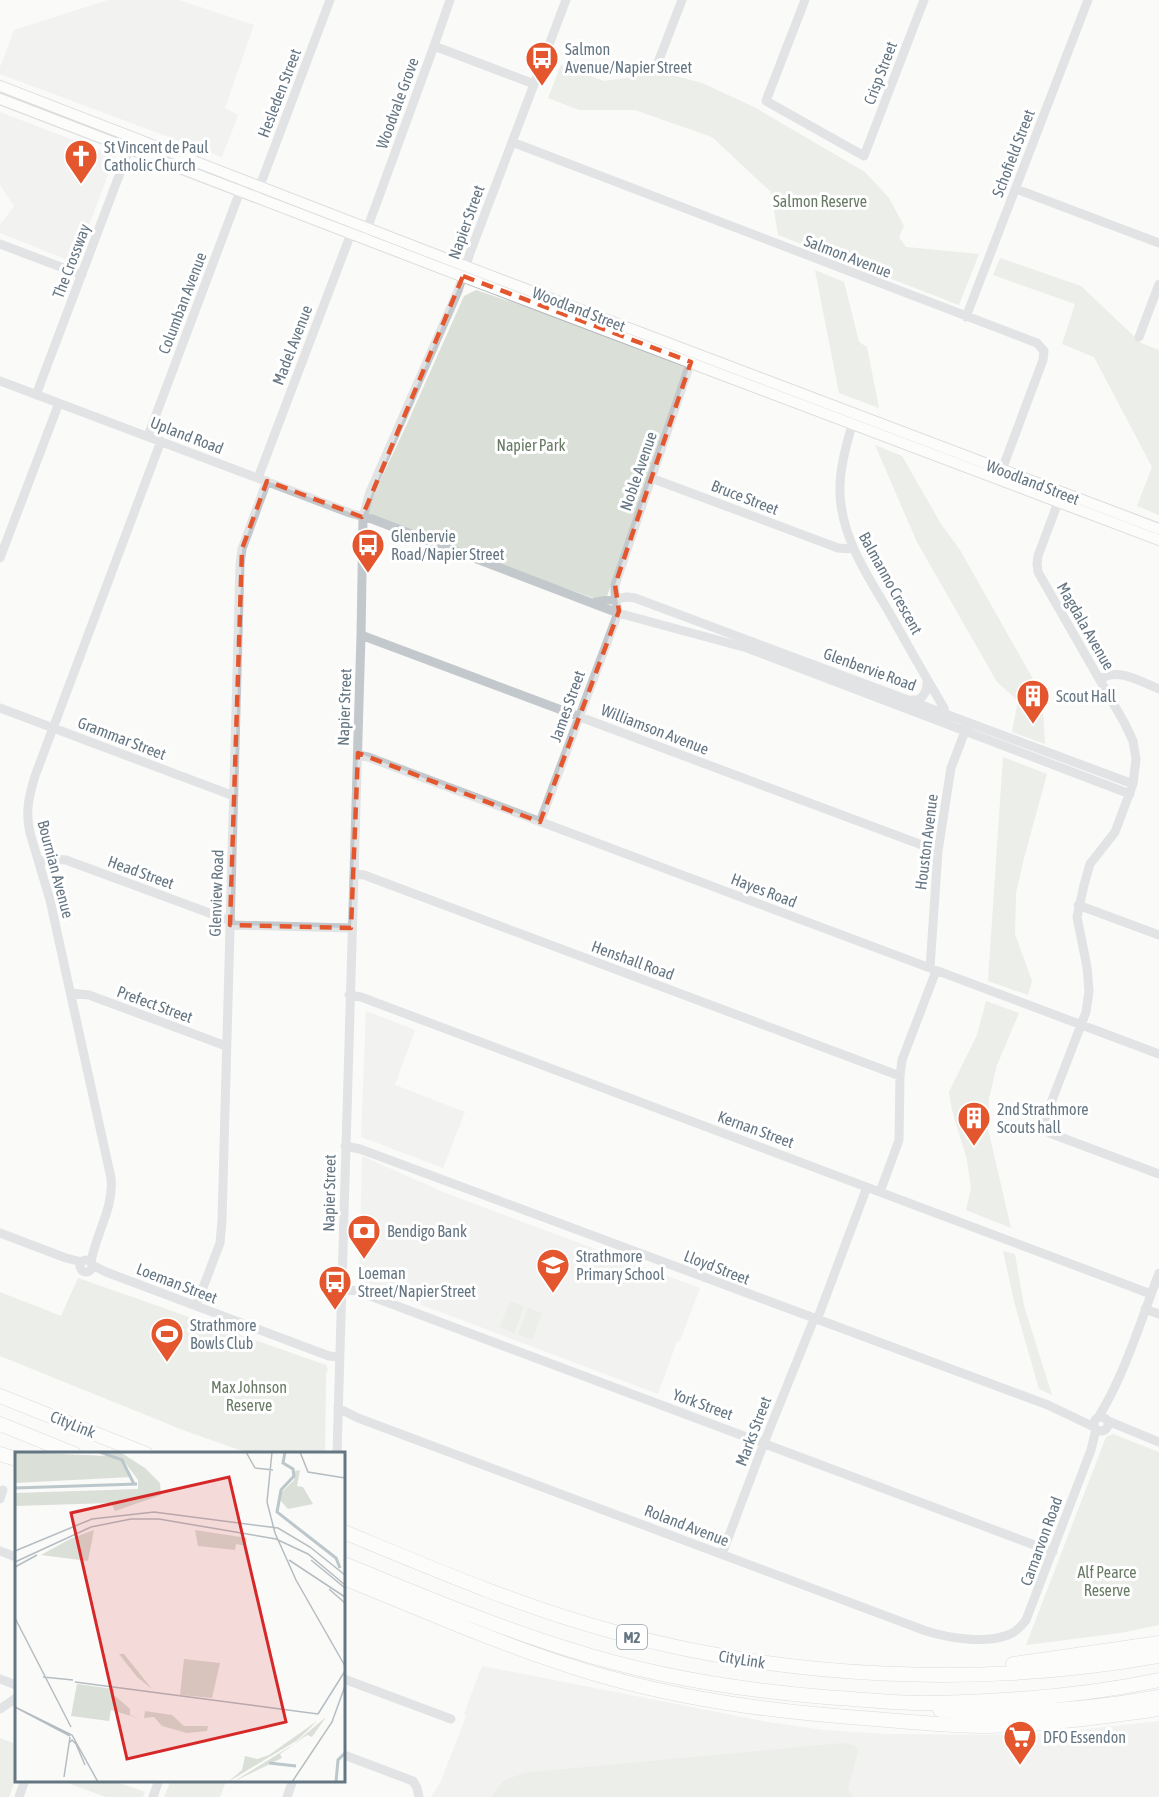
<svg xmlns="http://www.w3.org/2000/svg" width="1159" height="1797" font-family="'Asap Condensed',sans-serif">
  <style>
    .built { fill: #e8e9e9 }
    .green { fill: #dadfd7 }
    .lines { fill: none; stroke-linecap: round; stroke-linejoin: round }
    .major-casing { stroke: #b5babe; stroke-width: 12 }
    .highway-casing { stroke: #b4b9bd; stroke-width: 15 }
    .minor { stroke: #c3c8cc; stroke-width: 9 }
    .major { stroke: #fff; stroke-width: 10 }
    .highway { stroke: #fff; stroke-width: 14 }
    .marked { fill: none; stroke: #e4572e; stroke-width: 4.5; stroke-dasharray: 12 8; stroke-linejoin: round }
    .labels { text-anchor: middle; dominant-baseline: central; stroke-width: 6; stroke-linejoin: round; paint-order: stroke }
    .shield { fill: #fff; stroke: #939fa8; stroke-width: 1.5 }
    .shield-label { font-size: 15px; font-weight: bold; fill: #657683 }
    .poi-label { font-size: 16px; fill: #657683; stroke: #fff; text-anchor: start }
    .street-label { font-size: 16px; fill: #657683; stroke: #fff }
    .park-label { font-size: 16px; fill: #687a64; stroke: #fff }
    .inset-river { fill: none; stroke: #bbc7cb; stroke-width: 3 }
    .inset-road { fill: none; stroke: #b5bdc2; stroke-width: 1.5 }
    .view { fill: #d62828; fill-opacity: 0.15; stroke: #d62828; stroke-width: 3 }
    .inset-edge { fill: none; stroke: #657683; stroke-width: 3 }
  </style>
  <rect width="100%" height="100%" fill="#fafaf8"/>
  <path class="built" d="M108 0H179L254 25 225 108 238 115 222 157 0 74V67L14 30Z
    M0 112 115 156 75 263 0 233V225L14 206 0 185Z
    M366 1011 415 1030 395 1085 465 1112 443 1168 361 1137Z
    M362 1156 448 1194 700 1288 680 1341H677L658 1394 406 1299 359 1296Z
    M482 1666 768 1722 824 1730 888 1734 1033 1735 1159 1721V1797H431L441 1781 466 1716 464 1714Z"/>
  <path class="green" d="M561 65 604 81 664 73 702 83 754 107 865 172 889 198 904 226 899 237 906 247 979 254 959 305 778 235 771 192 712 137 635 110H579L548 98Z
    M1000 258 1081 286 1141 343 1159 350V515L1137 506 1152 467 1094 357 1062 344 1075 304 993 275Z
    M815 270 844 282 859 342 867 347 879 408 839 393Z
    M476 290 691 362 605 602 363 517 406 426 464 296Z
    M875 445 902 456 941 524 960 550 1042 695 1045 744 1012 732 1018 701 997 682 917 542Z
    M1003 757 1047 774 1024 858 1016 893 1015 934 1032 981 1028 995 988 981Z
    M986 1001 1019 1013 997 1065 989 1098 988 1129 1011 1228 966 1210 971 1189 967 1160 952 1110 949 1092 977 1035Z
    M1003 1251 1015 1254 1024 1306 1052 1395 1039 1389 1015 1305Z
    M78 1278 326 1365 328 1370 326 1374 325 1453H248L183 1430 0 1356V1292L61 1316Z
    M510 1301 524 1306 514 1333 500 1327Z
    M528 1308 542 1313 532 1340 518 1334Z
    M1113 1434 1159 1452V1625L1120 1633 1026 1645 1106 1437Z
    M0 1738 16 1744V1778L9 1797H0Z
    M844 1743 855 1746 858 1752 848 1788 853 1797H491L503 1781 524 1773Z
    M171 1780H225L226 1781 220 1797H164Z
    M62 1781H114L145 1792 143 1797H106Z"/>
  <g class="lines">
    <g class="major-casing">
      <path id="major" d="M0 86 465 266 1159 529
        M0 99 477 282 1159 540"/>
    </g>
    <g class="highway-casing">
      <path id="highway" d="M0 1396 146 1454
        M0 1424 74 1454
        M0 1454 16 1459
        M344 1532C431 1568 519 1606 611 1631 785 1679 981 1688 1159 1656
        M344 1564C418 1594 491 1625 568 1649 651 1676 739 1690 825 1697 858 1699 892 1703 925 1703 1003 1702 1082 1696 1159 1680
        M344 1578C420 1609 497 1643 576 1668 673 1699 773 1712 875 1719 912 1722 950 1726 988 1726 1045 1725 1102 1717 1159 1709
        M1013 1664 1159 1643
        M940 1710C1013 1716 1087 1710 1159 1697"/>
    </g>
    <path class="minor" d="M805 0 766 101 864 156 924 0
      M434 46 450 0
      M657 65 682 0
      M512 142 1037 343 1044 351 1043 360 1000 475
      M1016 189 1159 243
      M258 191 330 0
      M366 232 434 46 534 84
      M0 244 82 275
      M966 317 1088 0
      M1139 337 1159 284
      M0 381 350 513 372 519 618 613 747 648 1130 794
      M36 395 131 144
      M854 418C847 443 839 468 840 494 842 538 867 575 889 612 907 644 925 676 944 708L945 715
      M148 436 242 186
      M258 478 355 223
      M651 478 838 548 854 549
      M1060 497 1038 556 1037 564 1038 572 1125 724 1133 741 1136 759 1133 784 1115 832 1090 864 1084 885 1077 917 1087 967 1089 991 1086 1012 1044 1121C1044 1128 1046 1131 1052 1134L1159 1174
      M0 558 59 403
      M596 602 627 597 635 598 1133 784
      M361 635 938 851
      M1100 680C1116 666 1141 682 1159 689
      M912 700H918C926 695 928 688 927 679
      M0 708 234 796
      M358 755 368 757 1159 1054
      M540 822 618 613 615 593V585L692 358
      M39 862 53 859 66 860 231 921
      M354 874 364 875 900 1076
      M1078 905 1159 935
      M230 925 351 928
      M930 968 938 851 951 768 967 726
      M71 993 89 995 226 1046
      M349 995 361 997 1151 1294
      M345 1146 360 1149 1048 1405 1094 1427
      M880 1192 899 1140 900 1076 902 1060 936 971
      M0 1233 66 1258 82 1262
      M80 1266a6 6 0 1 1 12 0a6 6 0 1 1-12 0Z
      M91 1262C96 1233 114 1208 111 1178L50 900 30 833C25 812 29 796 35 776L161 441
      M92 1265 106 1272 329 1356 340 1357
      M342 1289 357 1291 1053 1552
      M196 1306 220 1243 222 1220 240 565 242 549 267 481
      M1145 1309 1159 1314
      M817 1320 867 1187
      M338 1408 358 1418 926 1631C949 1638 984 1644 1008 1635 1016 1632 1021 1627 1026 1620L1091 1450 1096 1429
      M1099 1416C1125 1374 1141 1320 1159 1273
      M1094 1424a7 7 0 1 1 14 0a7 7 0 1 1-14 0Z
      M1108 1421 1159 1442
      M337 1454 361 635 363 517 370 492 458 291 470 253 566 0
      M0 1499 3 1490
      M0 1551 16 1557
      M722 1554 764 1443 814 1319
      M0 1679 16 1685
      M344 1679 451 1719
      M0 1709 16 1698
      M344 1755 413 1781 417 1788 419 1797
      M19 1797 25 1780
      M153 1797 159 1780
      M287 1797 293 1780"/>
    <use href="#major" class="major"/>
    <use href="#highway" class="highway"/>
  </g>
  <path d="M0 0H1159V1797H0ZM463 276 691 362 615 585 619 611 540 822 358 753 351 928 230 925 242 549 267 481 362 517Z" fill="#fafaf8" fill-opacity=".55" fill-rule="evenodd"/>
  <path class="marked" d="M463 276 691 362 615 585 619 611 540 822 358 753 351 928 230 925 242 549 267 481 362 517Z"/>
  <defs>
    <g id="bus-pin" transform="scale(1.725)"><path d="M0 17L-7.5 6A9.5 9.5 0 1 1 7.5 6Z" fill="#e4572e" stroke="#fff"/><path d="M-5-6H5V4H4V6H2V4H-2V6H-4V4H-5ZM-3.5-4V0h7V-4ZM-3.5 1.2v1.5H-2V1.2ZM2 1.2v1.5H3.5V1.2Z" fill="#fff"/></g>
    <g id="church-pin" transform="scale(1.725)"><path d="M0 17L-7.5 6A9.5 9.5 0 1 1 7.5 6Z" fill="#e4572e" stroke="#fff"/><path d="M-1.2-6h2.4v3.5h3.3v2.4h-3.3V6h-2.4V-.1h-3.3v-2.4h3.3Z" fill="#fff"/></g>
    <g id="building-pin" transform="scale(1.725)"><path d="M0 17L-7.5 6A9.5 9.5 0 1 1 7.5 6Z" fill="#e4572e" stroke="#fff"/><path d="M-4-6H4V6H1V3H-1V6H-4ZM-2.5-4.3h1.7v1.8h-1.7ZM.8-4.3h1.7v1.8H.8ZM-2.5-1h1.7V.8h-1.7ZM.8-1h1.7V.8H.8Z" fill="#fff"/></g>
    <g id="bank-pin" transform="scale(1.725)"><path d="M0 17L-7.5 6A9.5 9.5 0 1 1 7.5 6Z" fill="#e4572e" stroke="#fff"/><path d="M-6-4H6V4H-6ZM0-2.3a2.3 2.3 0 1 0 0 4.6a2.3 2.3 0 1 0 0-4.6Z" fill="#fff"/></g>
    <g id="school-pin" transform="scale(1.725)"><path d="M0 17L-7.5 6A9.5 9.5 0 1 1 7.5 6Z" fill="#e4572e" stroke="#fff"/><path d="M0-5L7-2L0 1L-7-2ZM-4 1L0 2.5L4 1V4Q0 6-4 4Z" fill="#fff"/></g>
    <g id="stadium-pin" transform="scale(1.725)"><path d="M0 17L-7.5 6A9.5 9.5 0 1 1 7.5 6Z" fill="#e4572e" stroke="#fff"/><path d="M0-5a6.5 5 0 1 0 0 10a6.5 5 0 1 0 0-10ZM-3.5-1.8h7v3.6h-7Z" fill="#fff"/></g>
    <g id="supermarket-pin" transform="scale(1.725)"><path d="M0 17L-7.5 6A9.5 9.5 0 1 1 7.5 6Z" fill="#e4572e" stroke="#fff"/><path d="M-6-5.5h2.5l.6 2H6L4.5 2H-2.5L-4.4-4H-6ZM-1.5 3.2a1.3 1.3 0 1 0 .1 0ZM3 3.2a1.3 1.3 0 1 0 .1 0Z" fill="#fff"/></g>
  </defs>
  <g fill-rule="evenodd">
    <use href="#bus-pin" x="542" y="58"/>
    <use href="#church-pin" x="81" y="156"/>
    <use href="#bus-pin" x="368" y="545"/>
    <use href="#building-pin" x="1033" y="696"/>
    <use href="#building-pin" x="974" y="1118"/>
    <use href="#bank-pin" x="364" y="1231"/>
    <use href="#school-pin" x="553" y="1265"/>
    <use href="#bus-pin" x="335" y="1282"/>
    <use href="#stadium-pin" x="167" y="1334"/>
    <use href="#supermarket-pin" x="1020" y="1737"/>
  </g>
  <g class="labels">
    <rect class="shield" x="617" y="1625" width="30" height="24" rx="4.5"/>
    <g class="shield-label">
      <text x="632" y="1637">M2</text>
    </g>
    <g class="poi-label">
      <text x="565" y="49">Salmon<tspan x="565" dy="18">Avenue/Napier Street</tspan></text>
      <text x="104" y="147">St Vincent de Paul<tspan x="104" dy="18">Catholic Church</tspan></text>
      <text x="391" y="536">Glenbervie<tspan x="391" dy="18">Road/Napier Street</tspan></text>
      <text x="1056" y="696">Scout Hall</text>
      <text x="997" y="1109">2nd Strathmore<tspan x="997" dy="18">Scouts hall</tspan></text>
      <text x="387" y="1231">Bendigo Bank</text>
      <text x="576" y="1256">Strathmore<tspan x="576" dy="18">Primary School</tspan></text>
      <text x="358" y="1273">Loeman<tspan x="358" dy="18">Street/Napier Street</tspan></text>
      <text x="190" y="1325">Strathmore<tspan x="190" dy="18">Bowls Club</tspan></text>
      <text x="1043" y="1737">DFO Essendon</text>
    </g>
    <g class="street-label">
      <text transform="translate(880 73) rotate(-69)">Crisp Street</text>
      <text transform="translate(279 93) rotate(-69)">Hesleden Street</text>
      <text transform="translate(397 103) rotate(-70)">Woodvale Grove</text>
      <text transform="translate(1013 153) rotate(-69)">Schofield Street</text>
      <text transform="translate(466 222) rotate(-70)">Napier Street</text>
      <text transform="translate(848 256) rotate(21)">Salmon Avenue</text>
      <text transform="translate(71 261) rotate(-69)">The Crossway</text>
      <text transform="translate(182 303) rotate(-69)">Columban Avenue</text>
      <text transform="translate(579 309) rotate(21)">Woodland Street</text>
      <text transform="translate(292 345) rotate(-69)">Madel Avenue</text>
      <text transform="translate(187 435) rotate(21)">Upland Road</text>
      <text transform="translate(638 471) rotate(-71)">Noble Avenue</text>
      <text transform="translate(1033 482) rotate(21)">Woodland Street</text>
      <text transform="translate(745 497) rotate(21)">Bruce Street</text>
      <text transform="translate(891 583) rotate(61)">Balmanno Crescent</text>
      <text transform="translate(1086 626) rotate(60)">Magdala Avenue</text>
      <text transform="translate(870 669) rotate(20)">Glenbervie Road</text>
      <text transform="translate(567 706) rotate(-70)">James Street</text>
      <text transform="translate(344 707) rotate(-88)">Napier Street</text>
      <text transform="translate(655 729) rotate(21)">Williamson Avenue</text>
      <text transform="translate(122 738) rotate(21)">Grammar Street</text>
      <text transform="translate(926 842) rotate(-83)">Houston Avenue</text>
      <text transform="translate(56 869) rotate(75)">Bournian Avenue</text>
      <text transform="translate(141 872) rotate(20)">Head Street</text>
      <text transform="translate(764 890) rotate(21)">Hayes Road</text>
      <text transform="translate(216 893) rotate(-88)">Glenview Road</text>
      <text transform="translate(633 960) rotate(20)">Henshall Road</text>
      <text transform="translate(155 1004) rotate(20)">Prefect Street</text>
      <text transform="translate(756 1129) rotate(20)">Kernan Street</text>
      <text transform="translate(329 1193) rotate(-89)">Napier Street</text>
      <text transform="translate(717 1267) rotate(21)">Lloyd Street</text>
      <text transform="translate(177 1283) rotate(21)">Loeman Street</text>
      <text transform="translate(703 1404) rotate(20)">York Street</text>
      <text transform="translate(73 1424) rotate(22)">CityLink</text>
      <text transform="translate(753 1431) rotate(-69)">Marks Street</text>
      <text transform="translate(687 1525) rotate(21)">Roland Avenue</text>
      <text transform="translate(1041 1541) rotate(-70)">Carnarvon Road</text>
      <text transform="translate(742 1659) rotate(9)">CityLink</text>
    </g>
    <g class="park-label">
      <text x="820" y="201">Salmon Reserve</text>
      <text x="531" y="445">Napier Park</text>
      <text x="249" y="1387">Max Johnson<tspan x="249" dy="18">Reserve</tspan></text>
      <text x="1107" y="1572">Alf Pearce<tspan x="1107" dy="18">Reserve</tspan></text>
    </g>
  </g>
  <g transform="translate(15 1452)">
    <rect width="330" height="330" fill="#fafaf8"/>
    <path d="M0 0 93 4 107 10 116 25 0 31ZM91 0H105L130 16 145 31 146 43 100 59 96 51 0 54V41L123 37V28L109 9ZM285 18 282 34 288 35 298 52 273 57 265 48 266 41 279 28 280 19ZM79 78 73 109 26 103 55 87ZM180 78 232 86 231 94 221 92 220 98 183 94ZM104 202H109L137 237 122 225ZM169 207 205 211 197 246 165 243ZM62 232 99 237V243L115 257V263L126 267 96 258 94 269 56 264ZM130 259 157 263 169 274H193L192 279 172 281 147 274 139 265 129 266ZM311 265 297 285 292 283 265 302 267 306 218 330 279 292ZM302 269 290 281 281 289 213 330 227 318 230 304 242 307 254 303Z" fill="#dadfd7"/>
    <path class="inset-river" d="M85 0 107 8 119 32M270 0 268 11 278 17 279 24 266 38 262 60 321 106 325 116M0 36 122 32M254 311 281 314M321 330 323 308 330 301"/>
    <path class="inset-road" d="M231 0 240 16M257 0 252 50 260 81 281 128 330 214M285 0 293 20 330 26M240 16 258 18M0 99 77 67 139 60 263 76 295 95 330 123M274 108 330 145M296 108 330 136M0 110 76 75 116 67H144L261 87 293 102 330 133M0 115 22 103M314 137 330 151M0 166 56 275M28 225 58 228M60 230 303 262M0 255 55 284M0 255 57 283 83 330M303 262 330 219M54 291 57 288 61 292 70 313M49 325 55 285M277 330 317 270 330 234"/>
    <path class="view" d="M214 25 271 270 112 307 56 61Z"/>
    <rect width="330" height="330" class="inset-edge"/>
  </g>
</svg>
